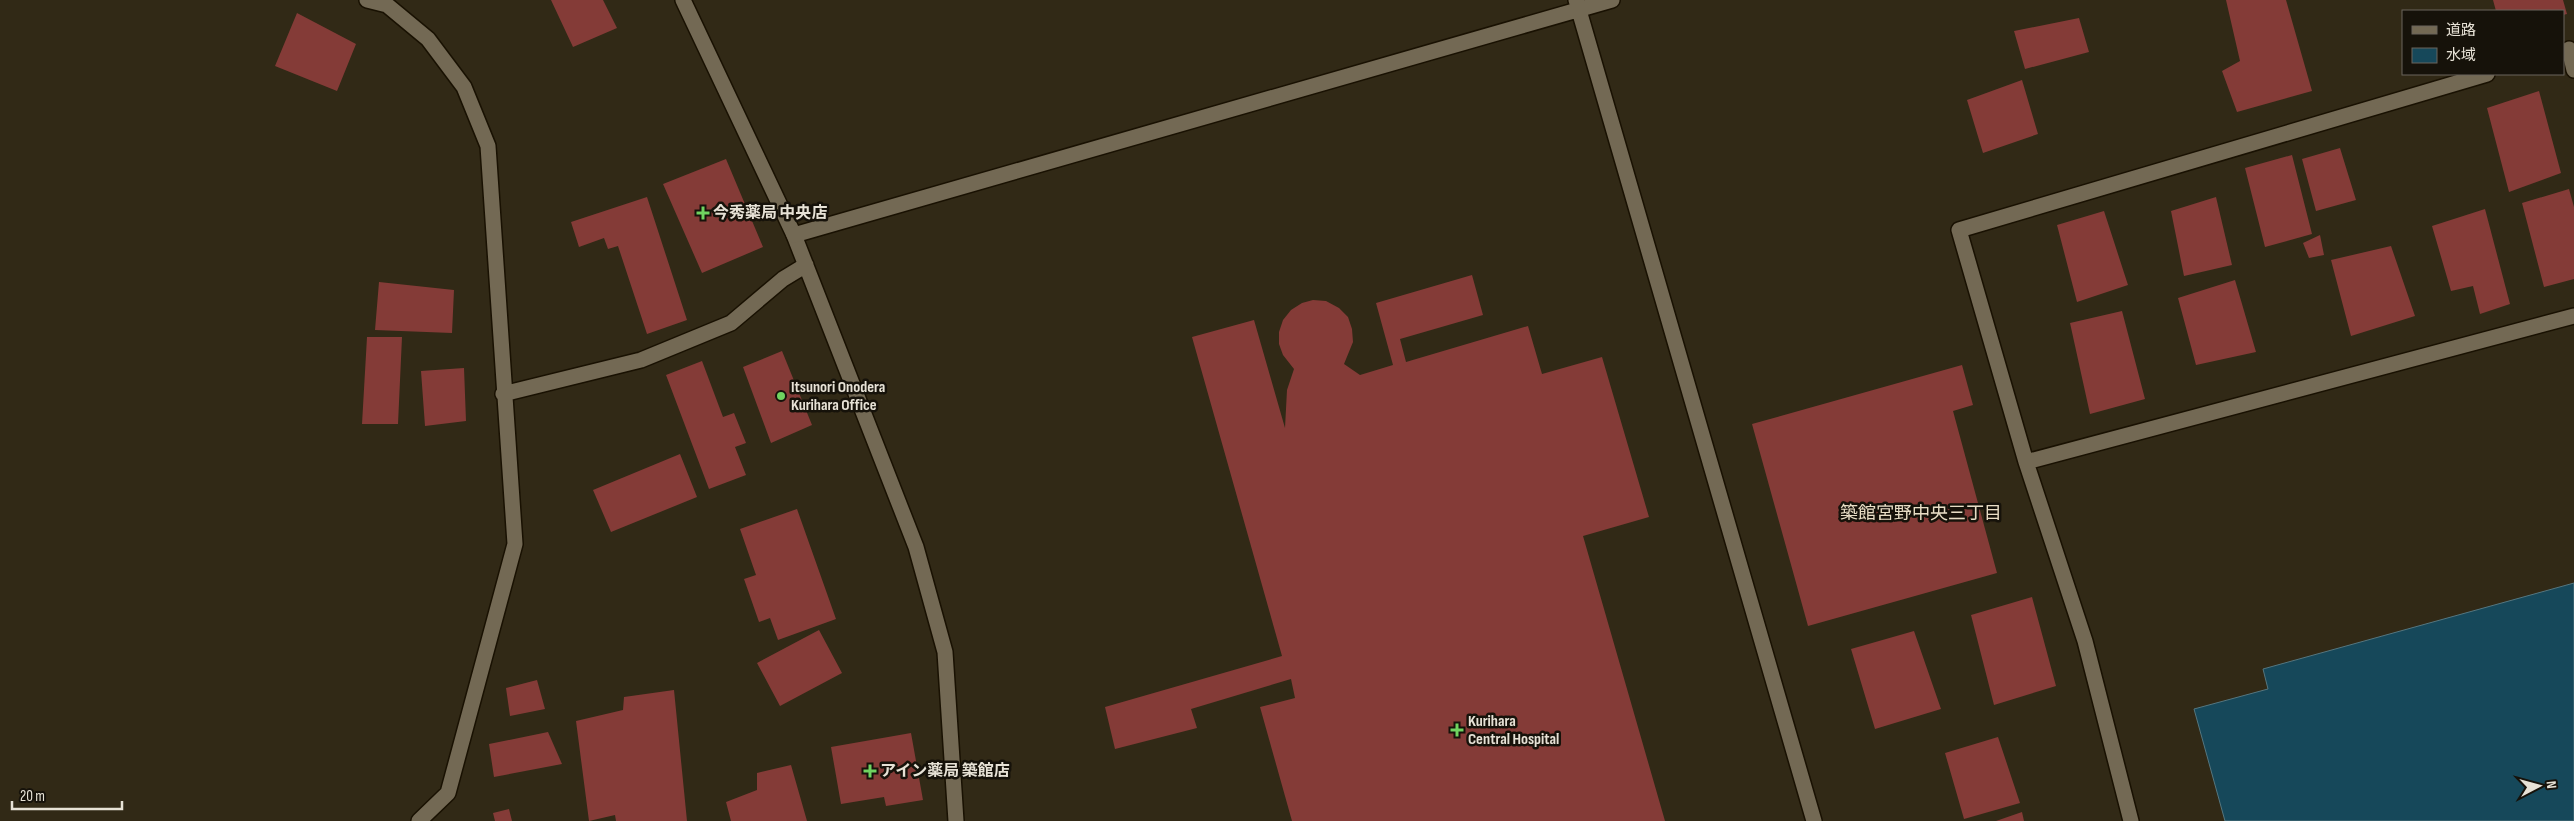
<svg xmlns="http://www.w3.org/2000/svg" width="2574" height="821" font-family="'Sofia Sans Condensed','Noto Sans JP',sans-serif">
  <style>
    .water { fill: #16485a; stroke: #55767f }
    .building { fill: #843b37 }
    .lines { fill: none; stroke-linecap: round; stroke-linejoin: round }
    .street-casing { stroke: #191102; stroke-width: 18 }
    .secondary-casing { stroke: #191102; stroke-width: 18 }
    .street { stroke: #736954; stroke-width: 15 }
    .secondary { stroke: #736954; stroke-width: 15 }
    .poi-dot { fill: #6fd360; stroke: #16120a; stroke-width: 2 }
    .labels { text-anchor: middle; dominant-baseline: central; stroke-width: 5; stroke-linejoin: round; paint-order: stroke }
    .poi-label { font-size: 16px; font-weight: bold; fill: #e7e2d6; stroke: #16120a; text-anchor: start }
    .neighbourhood-label { font-size: 18px; fill: #e8ddc5; stroke: #16120a }
  </style>
  <rect width="100%" height="100%" fill="#312916"/>
  <path class="water" d="M2574 583V821H2225L2194 709 2268 689 2263 669Z"/>
  <path class="building" d="M551 0H603L617 28 573 47Z
    M2226 0H2286L2312 91 2237 112 2222 71 2240 61Z
    M2493 0H2563L2567 14 2563 15V11H2496Z
    M297 13 356 44 337 91 275 66Z
    M2079 18 2089 52 2025 69 2014 31Z
    M2022 80 2038 134 1983 153 1967 100Z
    M2539 91 2561 173 2509 192 2487 108Z
    M2340 148 2356 200 2316 211 2302 159Z
    M2292 155 2312 234 2265 247 2245 168Z
    M726 159 763 247 702 273 663 184Z
    M2569 189 2574 207V279L2544 287 2522 203Z
    M647 197 687 320 647 334 618 246 608 249 604 238 579 247 571 222Z
    M2216 197 2232 265 2184 276 2171 211Z
    M2485 209 2510 304 2480 314 2473 286 2451 291 2432 226Z
    M2104 211 2128 285 2077 302 2057 225Z
    M2320 235 2324 255 2309 258 2303 243Z
    M2391 246 2415 316 2351 336 2331 260Z
    M1472 275 1483 315 1400 339 1406 362 1528 326 1542 374 1602 357 1649 517 1583 536 1665 821H1292L1260 707 1295 698 1291 679 1191 709 1197 728 1115 749 1105 707 1282 656 1192 337 1254 320 1285 428 1287 390 1294 369 1283 355 1279 344V332L1283 320 1291 310 1302 303 1313 300 1326 301 1339 308 1348 317 1352 329 1353 342 1344 364 1360 375 1393 365 1376 303Z
    M2235 280 2256 352 2196 365 2178 298Z
    M379 282 454 290 452 333 375 330Z
    M2122 311 2145 399 2090 414 2070 323Z
    M367 337H402L398 424H362Z
    M782 351 812 425 771 443 743 367Z
    M702 361 723 417 734 413 746 443 735 447 746 475 709 489 666 375Z
    M1962 365 1973 405 1953 411 1997 573 1808 626 1752 424Z
    M464 368 466 421 425 426 421 371Z
    M680 454 697 497 611 532 593 490Z
    M797 509 836 619 778 640 770 618 759 622 744 579 756 575 740 529Z
    M2032 597 2056 686 1994 705 1971 615Z
    M819 630 842 673 780 706 757 663Z
    M1914 631 1941 709 1875 729 1851 649Z
    M537 680 545 709 510 716 506 688Z
    M674 690 687 821H616L615 815 589 821 576 721 623 710 624 697Z
    M548 732 562 764 494 777 489 744Z
    M911 733 923 800 886 806 884 797 841 804 831 747Z
    M1998 737 2020 803 1964 819 1945 753Z
    M791 765 807 821H731L726 802 757 790V773Z
    M509 809 512 821H495L493 813Z
    M2022 812 2024 821H1996Z"/>
  <g class="lines">
    <g class="street-casing">
      <path id="street" d="M367 0 387 5 428 39 464 87 488 146 515 544 448 793 419 821
        M683 0 794 235 916 547 945 652 956 821
        M2569 49 2574 70
        M503 394 641 360 731 323 783 279 806 265
        M2026 462 2574 316
        M2131 821 2085 641 2026 462 1959 230 2487 74"/>
    </g>
    <g class="secondary-casing">
      <path id="secondary" d="M1576 0 1814 821
        M794 235 1612 0"/>
    </g>
    <use href="#street" class="street"/>
    <use href="#secondary" class="secondary"/>
  </g>
  <g class="poi-dot">
    <path d="M700.5 205.5h5v5h5v5h-5v5h-5v-5h-5v-5h5z"/>
    <circle cx="781" cy="396" r="5"/>
    <path d="M1454.5 722.5h5v5h5v5h-5v5h-5v-5h-5v-5h5z"/>
    <path d="M867.5 763.5h5v5h5v5h-5v5h-5v-5h-5v-5h5z"/>
  </g>
  <g class="labels">
    <g class="poi-label">
      <text x="713" y="213">今秀薬局 中央店</text>
      <text x="791" y="387">Itsunori Onodera<tspan x="791" dy="18">Kurihara Office</tspan></text>
      <text x="1468" y="721">Kurihara<tspan x="1468" dy="18">Central Hospital</tspan></text>
      <text x="880" y="771">アイン薬局 築館店</text>
    </g>
    <g class="neighbourhood-label">
      <text x="1921" y="513">築館宮野中央三丁目</text>
    </g>
  </g>
  <rect x="2402" y="10" width="162" height="65" fill="#16120a" stroke="#6a655c"/>
  <rect x="2412" y="26" width="25" height="8" fill="#736954" stroke="#6a655c"/>
  <text x="2446" y="35" font-size="15" fill="#e7e2d6">道路</text>
  <rect x="2412" y="48" width="25" height="15" fill="#16485a" stroke="#6a655c"/>
  <text x="2446" y="60" font-size="15" fill="#e7e2d6">水域</text>
  <g transform="translate(2539 786) rotate(84)" stroke="#16120a" stroke-width="4" paint-order="stroke">
  <path d="M0-4L9 19L0 12L-9 19Z" fill="#e7e2d6"/>
  <text y="-8" font-size="14" font-weight="bold" text-anchor="middle" fill="#e7e2d6">N</text>
  </g>
  <path d="M12 801v8h110v-8" fill="none" stroke="#e7e2d6" stroke-width="2.5"/>
  <text x="20" y="801" font-size="15" fill="#e7e2d6" stroke="#16120a" stroke-width="4" paint-order="stroke">20 m</text>
</svg>
